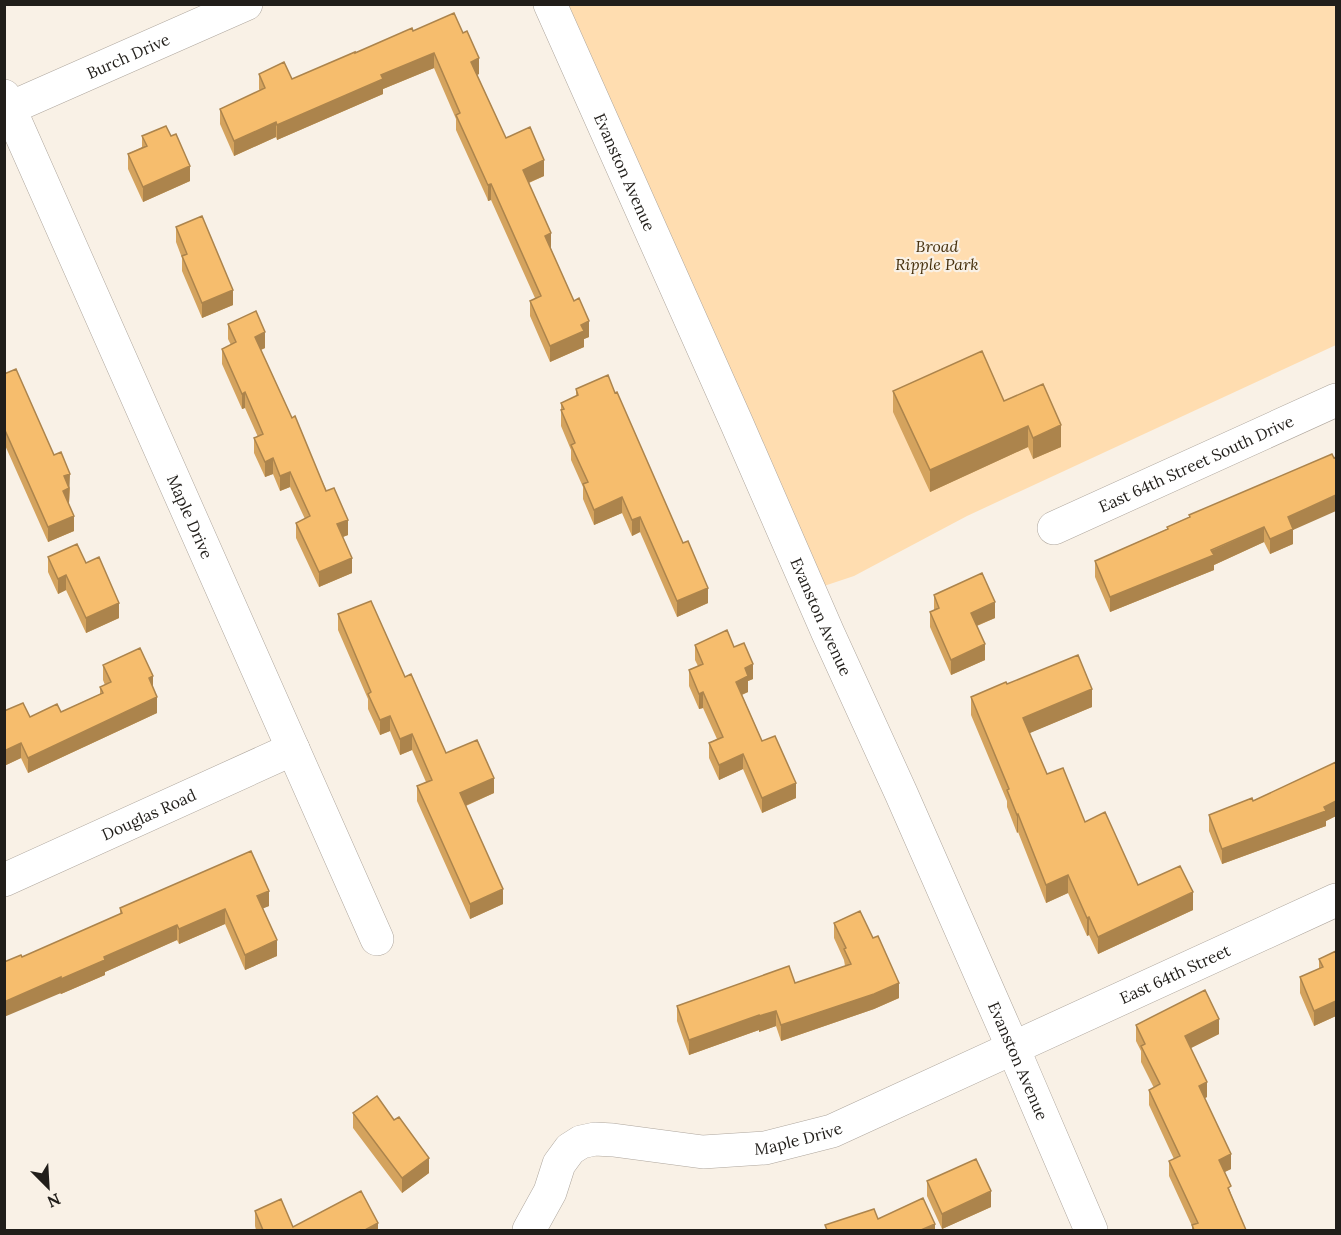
<svg xmlns="http://www.w3.org/2000/svg" width="1341" height="1235" font-family="Lora,serif">
  <style>
    .green { fill: #ffddb0 }
    .lines { fill: none; stroke-linecap: round; stroke-linejoin: round }
    .street-casing { stroke: #aea69d; stroke-width: 34 }
    .street { stroke: #fff; stroke-width: 33 }
    .wall { fill: #d4a35e }
    .shaded-wall { fill: #ac844c }
    .building { fill: #f6bd6d; stroke: #ac844c; stroke-width: 1.5 }
    .labels { text-anchor: middle; dominant-baseline: central; stroke-width: 4.5; stroke-linejoin: round; paint-order: stroke }
    .street-label { font-size: 16px; fill: #211e1a; stroke: #f9f1e6 }
    .park-label { font-size: 16px; font-style: italic; fill: #46300d; stroke: #f9f1e6 }
  </style>
  <rect width="100%" height="100%" fill="#f9f1e6"/>
  <path class="green" d="M549 5H1336V345L967 516 854 576 809 591Z"/>
  <g class="lines">
    <g class="street-casing">
      <g id="street">
        <path id="s1" d="M550 4 737 424 828 633 901 793 1013 1048 1091 1230"/>
        <path id="s2" d="M4 96 377 939"/>
        <path id="s3" d="M10 108 246 4"/>
        <path id="s4" d="M1054 528 1336 400"/>
        <path id="s5" d="M4 880 293 749"/>
        <path id="s6" d="M529 1230 550 1192 559 1164 570 1149 581 1142 595 1139 613 1140 703 1152 765 1148 832 1131 1336 900"/>
      </g>
    </g>
    <use href="#street" class="street"/>
  </g>
  <path class="wall" d="M413 31 479 74 477 75 506 138 544 176 529 183 551 249 589 337 584 339V347L550 362 530 316V301L535 298 491 200 488 201 487 198 456 130V119L434 68 383 89V94L277 140 276 137 234 156 220 124V109L260 91 259 89V74L292 79Z
    M142 136 190 181 143 202 128 169V154L142 147Z
    M176 227 233 305 202 318 182 271V258L176 242Z
    M228 324 265 348 261 350 292 418 348 535 343 537 352 573 319 587 296 538V523L305 519 290 487 280 491 273 474 265 477 254 453V438L258 437 245 408 242 409 222 364V349L231 345 228 339Z
    M4 374 70 489 69 503 68 504 74 531 48 542 4 443Z
    M576 389 708 603 677 617 640 532 632 536 622 513 594 525 583 499V487L571 460V450L561 426V403L576 396Z
    M893 391 1004 401 1061 447 1033 459 1028 447 930 492 893 412Z
    M1189 515 1293 530V544L1270 554 1264 542 1214 565V570L1110 612 1095 577V561L1167 529V527L1189 517Z
    M48 557 86 563 119 618 86 633 66 590 58 594 48 572Z
    M934 595 995 618 977 626 985 660 951 675 930 627V612L934 610Z
    M338 614 405 677 446 753 494 793 466 806 503 904 470 919 417 801V786L426 782 412 750 400 755 390 731 380 735 368 709V699L338 630Z
    M695 645 734 647 753 679 748 681V692L742 695 762 741 796 798 762 813 743 769 719 780 709 758V743L717 739 703 708 699 709 689 686V670L698 666 695 660Z
    M103 665 153 687 157 713 28 773 21 758 4 766V711L30 717 61 712 100 694V687L105 685 103 680Z
    M1007 684 1092 707 1029 733 1047 774 1085 822 1138 885 1193 910 1098 954 1089 935 1087 936 1068 893 1046 903 1018 832 1017 833 1007 807V801L971 715V697Z
    M1336 762V816L1326 821V826L1222 864 1209 831V815L1253 801Z
    M269 906 263 908 277 956 245 970 225 924 179 944 177 940 105 972V975L61 994 22 957 120 914V908Z
    M834 923 899 998 874 1009 781 1041 776 1026 759 1032V1030L689 1055 677 1021V1006L795 983 845 966 844 960 834 938Z
    M1336 951V1016L1314 1026 1300 993V977L1319 969V959Z
    M1136 1025 1219 1034 1191 1048 1207 1097 1205 1098 1231 1169 1224 1172 1231 1194 1246 1230H1192V1226L1169 1176V1161L1174 1159 1149 1105V1090L1154 1088 1141 1062V1051L1136 1041Z
    M353 1113 429 1173 402 1193 353 1128Z
    M927 1181 991 1207 942 1229 927 1196Z
    M255 1211 293 1227 378 1230H256L255 1226Z"/>
  <path class="shaded-wall" d="M434 53V68L383 89V94L277 140V125L381 75Z
    M479 58V74L471 77V62Z
    M276 122V137L234 156V141Z
    M544 160V176L523 185V170Z
    M190 166V181L143 202V187Z
    M491 184V200L488 201V185Z
    M551 233V248L545 251V236Z
    M233 290V305L202 318V303Z
    M589 321V337L584 339V347L550 362V346L581 325Z
    M265 332V348L255 352V337Z
    M245 392V408L242 409V394Z
    M1061 425V447L1033 459V438Z
    M1028 426V447L930 492V470Z
    M273 458V474L265 477V462Z
    M290 472V487L280 491V476Z
    M70 474 69 503 63 506 64 476Z
    M1336 495V511L1293 530V544L1270 554V539L1288 517Z
    M622 497V513L594 525V510Z
    M74 516V531L48 542V527Z
    M640 517V532L632 536V520Z
    M348 520V535L337 539V524Z
    M1264 527V542L1214 565V570L1110 612V597Z
    M352 558V573L319 587V572Z
    M66 575V590L58 594V579Z
    M708 588V603L677 617V601Z
    M995 602V618L971 628V613Z
    M119 603V618L86 633V618Z
    M985 644V660L951 675V660Z
    M753 664V679L748 681V692L736 697V682L745 668Z
    M153 676V692L149 678Z
    M1092 689V707L1023 736V718Z
    M703 692V708L699 709V694Z
    M157 697V713L28 773V758Z
    M390 716V731L380 735V720Z
    M412 734V750L400 755V739Z
    M21 743V758L4 766V751Z
    M743 754V769L719 780V765Z
    M494 778V793L460 808V793Z
    M796 783V798L762 813V798Z
    M1336 801V816L1326 821V826L1222 864V849Z
    M1018 814V832L1017 833V815Z
    M1068 875V893L1046 903V885Z
    M503 889V904L470 919V904Z
    M269 891V906L257 911V896Z
    M1193 892V910L1098 954V937Z
    M225 909V924L179 944V929Z
    M1089 917V935L1087 936V918Z
    M177 925V940L105 972V975L61 994V979L104 957Z
    M277 940V956L245 970V955Z
    M61 977V993L4 1017V1002Z
    M899 983V998L874 1009 781 1041V1025Z
    M1336 1001V1016L1314 1026V1011Z
    M776 1011V1026L759 1032V1016Z
    M759 1015V1030L689 1055V1040Z
    M1219 1019V1034L1185 1051V1036Z
    M1207 1082V1097L1199 1101V1086Z
    M1231 1154V1169L1219 1175V1160Z
    M429 1158V1173L402 1193V1178Z
    M991 1191V1207L942 1229V1214Z
    M378 1223V1230H365Z
    M935 1224V1230H921Z"/>
  <path class="building" d="M454 13 463 33 467 31 479 58 471 62 506 138 530 127 544 160 523 170 551 233 545 236 574 301 579 298 589 321 581 325 584 331 550 346 530 301 541 296 491 184 488 185 487 183 456 115 460 113 434 53 381 75 383 79 277 125 276 122 234 141 220 109 265 88 259 74 284 62 292 79 355 52V53L412 28 413 31Z
    M166 126 171 136 176 134 190 166 143 187 128 154 147 146 142 136Z
    M202 216 233 290 202 303 182 256 187 254 176 227Z
    M256 311 265 332 255 337 292 418 295 416 326 491 334 488 348 520 337 524 352 558 319 572 296 523 310 516 290 472 280 476 273 458 265 462 254 438 263 434 245 392 242 394 222 349 236 342 228 324Z
    M982 351 1004 401 1043 384 1061 425 1033 438 1028 426 930 470 893 391Z
    M16 369 54 455 61 452 70 474 64 476 69 488 63 491 74 516 48 527 4 428V374Z
    M608 375 615 393 617 392 683 543 688 541 708 588 677 601 640 517 632 520 622 497 594 510 583 484 588 482 571 445 575 443 561 410 564 409 561 403 578 395 576 389Z
    M1332 454 1334 458 1336 457V495L1288 517 1293 529 1270 539 1264 527 1211 550 1214 555 1110 597 1095 561 1168 529 1167 527 1190 517 1189 515Z
    M77 544 86 563 99 557 119 603 86 618 66 575 58 579 48 557Z
    M982 573 995 602 971 613 985 644 951 660 930 612 939 608 934 595Z
    M371 601 405 677 411 674 446 753 477 740 494 778 460 793 503 889 470 904 417 786 432 780 412 734 400 739 390 716 380 720 368 694 371 692 338 614Z
    M727 630 734 647 744 643 753 664 745 668 748 676 736 682 762 741 775 736 796 783 762 798 743 754 719 765 709 743 723 737 703 692 699 694 689 670 703 664 695 645Z
    M140 648 153 676 149 678 157 697 28 758 21 743 4 751V711L23 703 30 717 57 704 61 712 103 693 100 687 111 682 103 665Z
    M1078 655 1092 689 1023 718 1047 774 1063 768 1085 822 1105 812 1138 885 1180 866 1193 892 1098 937 1089 917 1087 918 1068 875 1046 885 1018 814 1017 815 1007 790 1009 789 971 697 1006 682 1007 684Z
    M1336 762V801L1324 807 1326 811 1222 849 1209 815 1252 798 1253 801Z
    M251 851 269 891 257 896 277 940 245 955 225 909 179 929 177 925 104 957 105 960 61 979V977L4 1002V962L21 955 22 957 122 913 120 908Z
    M860 911 873 938 878 936 899 983 874 994 781 1025 776 1011 759 1016V1015L689 1040 677 1006 789 966 795 983 851 964 844 949 846 948 834 923Z
    M1336 951V1001L1314 1011 1300 977 1323 967 1319 959Z
    M1205 990 1219 1019 1185 1036 1207 1082 1199 1086 1231 1154 1219 1160 1231 1186 1228 1188 1246 1230H1194L1192 1225 1198 1223 1169 1161 1180 1156 1149 1090 1160 1084 1141 1046 1145 1044 1136 1025Z
    M377 1096 394 1120 399 1117 429 1158 402 1178 353 1113Z
    M976 1159 991 1191 942 1214 927 1181Z
    M361 1191 378 1223 365 1230H263L255 1211 281 1199 293 1227Z
    M923 1198 935 1224 921 1230H827L825 1225 874 1209 878 1219Z"/>
  <g class="labels">
    <g class="street-label">
      <text stroke="none"><textPath href="#s3" startOffset="129">Burch Drive</textPath></text>
      <text stroke="none"><textPath href="#s1" startOffset="184">Evanston Avenue</textPath></text>
      <text stroke="none"><textPath href="#s4" startOffset="156">East 64th Street South Drive</textPath></text>
      <text stroke="none"><textPath href="#s2" startOffset="460">Maple Drive</textPath></text>
      <text stroke="none"><textPath href="#s1" startOffset="670">Evanston Avenue</textPath></text>
      <text stroke="none"><textPath href="#s5" startOffset="159">Douglas Road</textPath></text>
      <text stroke="none"><textPath href="#s6" startOffset="736">East 64th Street</textPath></text>
      <text stroke="none"><textPath href="#s1" startOffset="1156">Evanston Avenue</textPath></text>
      <text stroke="none"><textPath href="#s6" startOffset="324">Maple Drive</textPath></text>
    </g>
    <g class="park-label">
      <text x="937" y="246">Broad<tspan x="937" dy="18">Ripple Park</tspan></text>
    </g>
  </g>
  <rect width="1341" height="1235" fill="none" stroke="#211e1a" stroke-width="12"/>
  <g transform="translate(48 1187) rotate(156)" stroke="#f9f1e6" stroke-width="4.5" paint-order="stroke">
  <path d="M0-4.5L10 22L0 15L-10 22Z" fill="#211e1a"/>
  <text y="-9" font-size="16" font-weight="bold" text-anchor="middle" fill="#211e1a">N</text>
  </g>
</svg>
